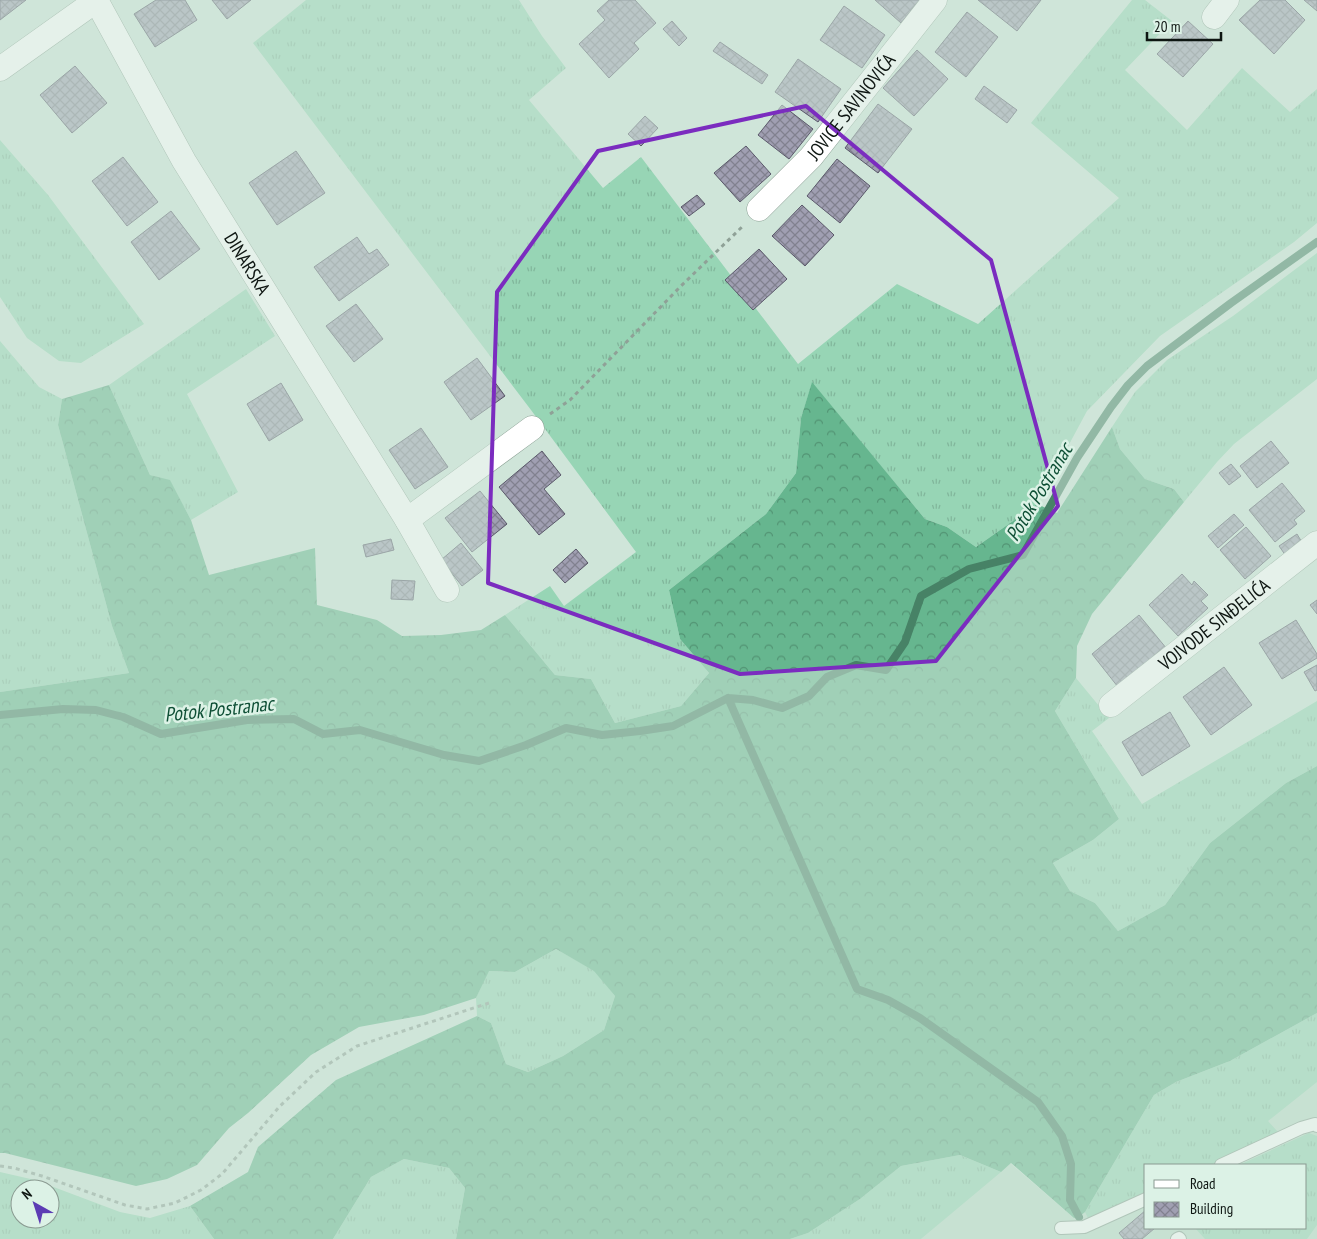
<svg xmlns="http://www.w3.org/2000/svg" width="1317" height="1239" font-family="'PT Sans Narrow',sans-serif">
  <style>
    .built { fill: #bddbca; fill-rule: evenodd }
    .grass { fill: url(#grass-tufts); fill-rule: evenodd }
    .forest { fill: url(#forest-crowns) }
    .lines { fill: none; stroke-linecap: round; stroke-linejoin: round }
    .stream { stroke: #478266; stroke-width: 8 }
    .building { fill: url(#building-cross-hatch); stroke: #5a586a }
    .lane-casing { stroke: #8ba094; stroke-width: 14 }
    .street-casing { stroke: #8ba094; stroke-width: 25 }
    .path { stroke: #8fa197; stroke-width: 3; stroke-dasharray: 4 4; stroke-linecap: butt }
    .lane { stroke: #fff; stroke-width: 12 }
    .street { stroke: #fff; stroke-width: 24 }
    .marked { fill: none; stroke: #7b2cbf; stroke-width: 4; stroke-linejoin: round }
    .labels { text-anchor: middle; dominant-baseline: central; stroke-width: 5; stroke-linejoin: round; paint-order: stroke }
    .street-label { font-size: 19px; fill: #0e1612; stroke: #dcf2e6 }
    .water-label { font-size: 20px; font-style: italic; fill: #0e4f35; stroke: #dcf2e6 }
  </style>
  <defs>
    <pattern id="grass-tufts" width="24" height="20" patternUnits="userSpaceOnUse" patternTransform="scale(1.25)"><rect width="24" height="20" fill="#97d5b5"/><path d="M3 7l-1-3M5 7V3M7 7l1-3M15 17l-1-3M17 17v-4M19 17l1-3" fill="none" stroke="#81b69b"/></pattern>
    <pattern id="forest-crowns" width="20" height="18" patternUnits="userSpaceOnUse" patternTransform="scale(1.25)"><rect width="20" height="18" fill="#66b68f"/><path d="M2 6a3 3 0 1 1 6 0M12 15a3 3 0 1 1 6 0" fill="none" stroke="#529373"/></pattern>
    <pattern id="building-cross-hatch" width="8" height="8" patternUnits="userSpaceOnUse" patternTransform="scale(1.25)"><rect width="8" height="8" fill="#a09fb2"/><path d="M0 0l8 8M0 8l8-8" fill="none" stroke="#81818f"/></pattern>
  </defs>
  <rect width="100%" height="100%" fill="#cfe5d9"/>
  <path class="built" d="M1317 1013V1239H921L1010 1163 1074 1218ZM1146 1165H1306V1228H1146Z"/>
  <path class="grass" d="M306 0H519L542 36 566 68 529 100 603 188 641 157 798 364 897 284 978 324 1119 198 1031 123 1132 0H1145L1172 21 1125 70 1187 130 1242 68 1290 112 1317 89V223L1294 242 1160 336 1087 411 1037 504 976 547 947 527 925 519 812 383 801 418 796 473 766 514 669 590 680 639 709 673 681 706 615 723 591 679 555 675 505 615 550 586 564 606 636 552 531 410 253 43Z
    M0 140 48 195 144 324 81 363 59 361 27 338 0 297Z
    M1317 253V379L1234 444 1217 462 1184 502 1174 489 1145 479 1120 449 1112 427 1135 392 1167 360 1233 316Z
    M246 289 275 336 187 394 238 492 191 520 170 481 150 475 109 385Z
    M0 341 39 387 62 399 58 425 112 626 129 673 0 692Z
    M1076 678 1109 718 1092 731 1142 804 1317 701V766L1286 783 1210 843 1165 905 1118 931 1095 903 1070 891 1053 863 1093 840 1119 819 1055 711Z
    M556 949 595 971 615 996 604 1030 563 1056 528 1072 506 1064 491 1023 477 1016 476 998 488 971 515 972Z
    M1317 1013V1082L1268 1121 1278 1132 1211 1165H1146V1193L1088 1218 1085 1212 1154 1095 1176 1082 1230 1061Z
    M1309 1133 1317 1136V1225L1307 1239H1205L1195 1228H1306V1165H1239Z
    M960 1155 1001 1172 921 1239H790L808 1233 860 1199 901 1166Z
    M404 1159 449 1168 465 1188 456 1239H333L371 1177Z
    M0 1172 35 1180 120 1212 150 1218 190 1206 214 1239H0ZM20 1189H50V1219H20Z"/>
  <path class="forest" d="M812 382 925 519 947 527 976 547 1037 504 1057 513 1112 427 1120 449 1145 479 1174 489 1184 502 1092 614 1077 646 1076 678 1055 711 1119 819 1093 840 1053 863 1070 891 1095 903 1118 931 1165 905 1210 843 1286 783 1317 766V1013L1230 1061 1176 1082 1154 1095 1085 1212 1079 1217 1074 1218 1011 1163 1001 1172 960 1155 901 1166 860 1199 808 1233 790 1239H456L465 1188 449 1168 404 1159 371 1177 333 1239H214L190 1206 248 1172 258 1147 336 1080 477 1016 491 1023 506 1064 528 1072 563 1056 604 1030 615 996 594 971 556 949 515 972 489 971 476 998 424 1015 359 1027 311 1055 248 1113 229 1128 197 1165 167 1179 136 1186 5 1153H0V692L129 673 112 626 58 425 62 399 109 385 150 475 170 480 191 520 209 575 315 548 317 605 377 620 402 636 441 635 481 630 505 615 555 675 591 679 615 723 681 706 709 673 680 639 669 590 766 514 796 473 801 418Z"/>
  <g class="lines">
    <path class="stream" d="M728 698 857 989 888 1000 920 1018 1038 1102 1062 1136 1071 1164 1070 1200 1079 1217
      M0 715 63 709 96 710 123 717 161 734 247 720 294 719 323 734 360 730 444 755 479 761 526 745 566 728 602 735 640 731 673 726 728 698 753 700 782 708 809 696 827 677 856 665 886 670 905 642 921 596 969 569 1023 555 1077 458 1111 407 1128 385 1147 366 1231 303 1317 242"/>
  </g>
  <path class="building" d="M0 0H26L0 20Z
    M156 0H185L197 20 155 47 134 14Z
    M212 0H251L227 19Z
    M609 0H635L656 23 634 43 639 49 609 78 579 44 605 20 597 11Z
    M875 0H920L901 23Z
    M978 0H1041L1017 31Z
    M1260 0H1285L1305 20 1274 54 1239 20Z
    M1304 0H1317V11Z
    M844 6 885 35 862 68 820 40Z
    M967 12 998 37 966 77 935 52Z
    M672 21 687 38 679 46 663 29Z
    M1188 21 1213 44 1183 77 1157 54Z
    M720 42 768 75 762 84 713 51Z
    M917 50 948 79 914 116 883 88Z
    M798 59 841 89 818 122 775 92Z
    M75 66 107 103 72 133 40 95Z
    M984 86 1017 110 1007 123 975 99Z
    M878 104 912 129 878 173 845 148Z
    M782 105 813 129 789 159 758 135Z
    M645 116 658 128 641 146 628 134Z
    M746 146 771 174 740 202 714 173Z
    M296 151 325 193 277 225 249 183Z
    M123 157 158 202 127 226 92 181Z
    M837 159 870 186 840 223 807 196Z
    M697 195 705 204 689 216 681 207Z
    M802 205 834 235 805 266 772 236Z
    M171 211 200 249 159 280 131 242Z
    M357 237 369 254 377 249 389 265 339 301 314 267Z
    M759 249 787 279 753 310 725 280Z
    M356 304 383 339 354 362 326 326Z
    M477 358 505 396 471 420 444 382Z
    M281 383 303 420 269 441 247 404Z
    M421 428 448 467 415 489 389 450Z
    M1271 441 1289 463 1257 488 1240 466Z
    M542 451 561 475 544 489 565 514 539 535 499 487Z
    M1231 464 1241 476 1229 485 1219 473Z
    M1282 483 1305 511 1294 520 1297 524 1275 542 1249 510Z
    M480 491 507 524 472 552 445 518Z
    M1234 514 1244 525 1218 548 1208 536Z
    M1246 527 1271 556 1245 579 1220 550Z
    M1297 534 1303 544 1286 556 1279 546Z
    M391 539 394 550 366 557 363 545Z
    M461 543 483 570 462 586 441 560Z
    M576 549 588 563 565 583 553 570Z
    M1182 574 1192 585 1194 581 1208 595 1201 601 1208 608 1178 636 1149 605Z
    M392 580 415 581 413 600 391 599Z
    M1317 600V614L1310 605Z
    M1139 615 1167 649 1118 687 1092 654Z
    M1296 620 1317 654V658L1282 679 1259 643Z
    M1317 665V690L1315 691 1304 672Z
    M1224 667 1252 705 1211 735 1183 697Z
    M1170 712 1190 746 1142 776 1122 742Z
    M1146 1210V1228H1155L1142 1239H1124L1119 1233Z"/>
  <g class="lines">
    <g class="lane-casing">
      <path id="lane" d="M1221 1165 1301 1128 1315 1124 1317 1126
        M1061 1228 1084 1227 1146 1199
        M1177 1239 1179 1238 1180 1239"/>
    </g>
    <g class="street-casing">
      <g id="street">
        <path id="s1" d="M96 0 184 161 407 520 447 590"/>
        <path d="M1214 17 1227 0"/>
        <path d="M0 69 97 0"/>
        <path id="s2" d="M759 209 811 157 935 0"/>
        <path d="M407 520 532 428"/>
        <path id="s3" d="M1111 705 1317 543"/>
      </g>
    </g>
    <path class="path" d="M550 414 570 400 681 286 744 225
      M0 1166 14 1168 42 1176 125 1205 147 1209 175 1203 201 1190 222 1174 280 1106 316 1072 357 1046 489 1003"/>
    <use href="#lane" class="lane"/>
    <use href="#street" class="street"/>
  </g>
  <path d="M0 0H1317V1239H0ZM806 106 991 260 1058 506 936 661 740 674 488 583 497 292 598 151Z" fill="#cfe5d9" fill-opacity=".55" fill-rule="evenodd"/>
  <path class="marked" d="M806 106 991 260 1058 506 936 661 740 674 488 583 497 292 598 151Z"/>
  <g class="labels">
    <g class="street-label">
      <text stroke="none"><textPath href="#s2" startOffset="138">JOVICE SAVINOVIĆA</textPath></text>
      <text stroke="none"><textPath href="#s1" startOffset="304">DINARSKA</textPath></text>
      <text stroke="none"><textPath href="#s3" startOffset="131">VOJVODE SINĐELIĆA</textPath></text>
    </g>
    <g class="water-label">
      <text transform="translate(1039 492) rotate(-59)">Potok Postranac</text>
      <text transform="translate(219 709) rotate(-6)">Potok Postranac</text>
    </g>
  </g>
  <rect x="1144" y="1164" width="162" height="65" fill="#dcf2e6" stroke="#8a9a91"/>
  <rect x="1154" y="1180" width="25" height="8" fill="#ffffff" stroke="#8a9a91"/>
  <text x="1190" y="1189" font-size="15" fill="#0e1612">Road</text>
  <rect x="1154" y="1202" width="25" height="15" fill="url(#building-cross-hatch)" stroke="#8a9a91"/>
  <text x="1190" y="1214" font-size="15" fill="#0e1612">Building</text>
  <g transform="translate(35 1204) rotate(321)"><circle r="24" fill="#dcf2e6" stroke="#8a9a91"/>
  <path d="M0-4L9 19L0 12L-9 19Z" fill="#5c3cb4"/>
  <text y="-8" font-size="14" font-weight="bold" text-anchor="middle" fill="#0e1612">N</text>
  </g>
  <path d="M1147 32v8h74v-8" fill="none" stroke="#0e1612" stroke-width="2.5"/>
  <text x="1154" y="32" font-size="15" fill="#0e1612" stroke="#dcf2e6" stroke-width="4" paint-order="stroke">20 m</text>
</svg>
